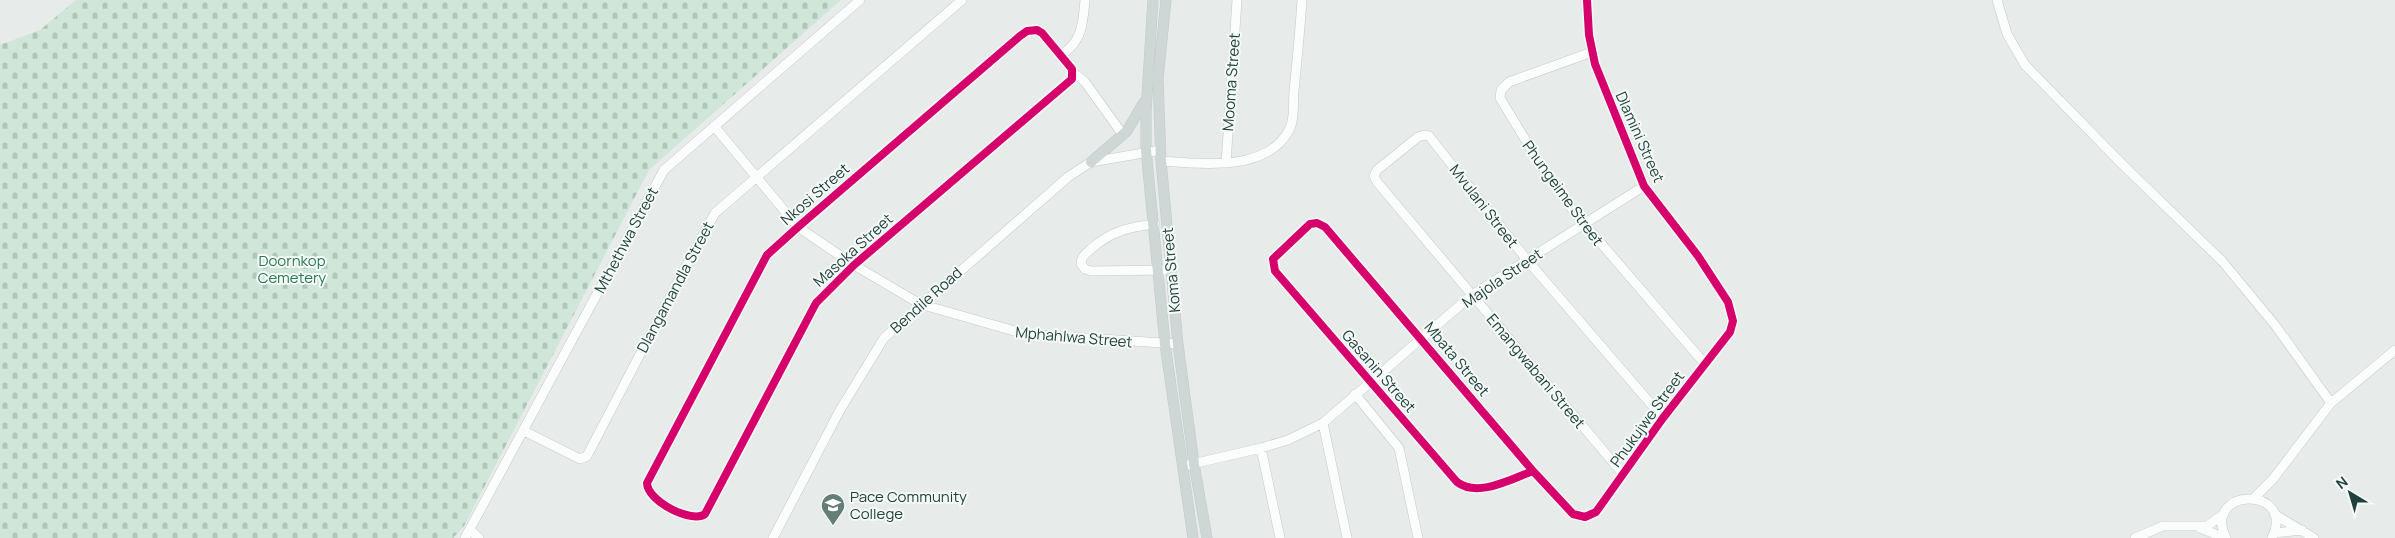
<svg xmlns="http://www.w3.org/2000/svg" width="2395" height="538" font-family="Manrope,sans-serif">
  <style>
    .cemetery { fill: url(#cemetery-stones) }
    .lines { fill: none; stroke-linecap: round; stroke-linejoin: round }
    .minor-casing { stroke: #c4c9c7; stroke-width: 10 }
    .major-casing { stroke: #c1cbc9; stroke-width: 11 }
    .minor { stroke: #fbfcfc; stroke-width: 9 }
    .major { stroke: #ced7d5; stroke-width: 10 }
    .cycleway-casing { stroke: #f5faf8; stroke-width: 11 }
    .cycleway { stroke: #d6006c; stroke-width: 8 }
    .labels { text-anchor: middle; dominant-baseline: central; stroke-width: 4; stroke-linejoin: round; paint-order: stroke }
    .street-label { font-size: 15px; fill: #21423c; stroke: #f5faf8 }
    .park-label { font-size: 15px; fill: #277d50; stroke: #f5faf8 }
    .poi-label { font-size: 15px; fill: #21423c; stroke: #f5faf8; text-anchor: start }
  </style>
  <defs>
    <pattern id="cemetery-stones" width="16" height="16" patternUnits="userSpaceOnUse" patternTransform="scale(1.25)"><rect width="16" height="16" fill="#cfe6d8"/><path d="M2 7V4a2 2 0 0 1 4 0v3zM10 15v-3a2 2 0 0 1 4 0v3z" fill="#b1c6ba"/></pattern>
  </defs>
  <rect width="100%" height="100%" fill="#e7ecea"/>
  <path class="cemetery" d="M76 0H841L649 170 464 526 453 538H0V45L40 30Z"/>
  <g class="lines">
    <g class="minor-casing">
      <path id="minor" d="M1997 0 2007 34 2025 65 2123 165 2222 261 2275 325 2331 403
        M1037 30 1042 33 1072 69V79L854 265 816 303 705 514C692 524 647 501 647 483L767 255 798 227 1020 36 1027 31Z
        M1592 52 1509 82 1501 90 1500 98 1537 159 1574 212 1705 364
        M1061 55C1082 42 1083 24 1085 0
        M1073 72 1085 82 1123 135
        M714 126 798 227 854 265 920 304 1025 334 1178 344
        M1161 161C1199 164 1265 172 1288 132 1295 121 1293 104 1294 91 1297 61 1300 30 1302 0
        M1226 163 1237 0
        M1155 224C1129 227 1112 231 1092 248 1087 253 1081 256 1081 264L1085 269 1091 271 1171 270
        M1355 394 1399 448 1418 538
        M1323 423 1347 538
        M524 431 580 459 587 456 687 264 715 213 962 0
        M1261 448 1280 538
        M1188 465 1261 448 1288 440 1323 423 1472 295 1644 186
        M1533 471C1511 479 1478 498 1457 482L1275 271 1273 259 1310 224 1317 223 1325 227 1533 471 1573 514 1585 517 1596 512 1663 418 1730 332 1733 321 1728 302 1698 256 1644 186 1638 171 1595 64 1589 35 1587 0
        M1623 474 1377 182 1374 176 1377 170 1418 137 1424 135 1429 136 1527 260 1663 418
        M2254 498 2273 479 2331 403 2395 350
        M2274 514 2314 538
        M2200 528 2225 538
        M471 531 479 538
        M2275 533 2302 530
        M465 538 664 170 860 0
        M773 538 840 410 884 338 1068 177 1091 162 1161 150
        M2135 538 2163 526H2207L2224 514
        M2226 538C2201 487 2297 485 2272 538"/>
    </g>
    <g class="major-casing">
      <path id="major" d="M1153 0 1146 112V150L1165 344 1193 538
        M1166 0 1158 79 1161 161 1178 344 1194 464 1207 538
        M1091 162 1127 131 1144 102"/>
    </g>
    <use href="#minor" class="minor"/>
    <use href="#major" class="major"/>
    <g class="cycleway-casing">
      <path id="cycleway" d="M1037 30 1042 33 1072 69V79L854 265 816 303 705 514C692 524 647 501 647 483L767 255 798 227 1020 36 1027 31Z
        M1533 471C1511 479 1478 498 1457 482L1275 271 1273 259 1310 224 1317 223 1325 227 1533 471 1573 514 1585 517 1596 512 1663 418 1730 332 1733 321 1728 302 1698 256 1644 186 1638 171 1595 64 1589 35 1587 0"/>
    </g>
    <use href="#cycleway" class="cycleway"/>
  </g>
  <defs>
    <g id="university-pin" transform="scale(1.25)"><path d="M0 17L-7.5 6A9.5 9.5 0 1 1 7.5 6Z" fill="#667e79" stroke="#f5faf8"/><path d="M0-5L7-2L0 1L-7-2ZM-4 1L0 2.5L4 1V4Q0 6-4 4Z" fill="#fff"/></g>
  </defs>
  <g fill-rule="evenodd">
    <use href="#university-pin" x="833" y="505"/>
  </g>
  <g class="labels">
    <g class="street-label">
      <text transform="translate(1231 82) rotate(-86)">Mooma Street</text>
      <text transform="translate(1640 137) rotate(66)">Dlamini Street</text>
      <text transform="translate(1563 193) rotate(54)">Phungeime Street</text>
      <text transform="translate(815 194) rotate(-41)">Nkosi Street</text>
      <text transform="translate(1484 206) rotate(52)">Mvulani Street</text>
      <text transform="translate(626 240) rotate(-62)">Mthethwa Street</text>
      <text transform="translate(853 250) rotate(-42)">Masoka Street</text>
      <text transform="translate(1171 270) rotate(-95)">Koma Street</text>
      <text transform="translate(1502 278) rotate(-34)">Majola Street</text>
      <text transform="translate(675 287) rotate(-62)">Dlangamandla Street</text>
      <text transform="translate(926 300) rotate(-42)">Bendile Road</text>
      <text transform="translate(1074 337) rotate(5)">Mphahlwa Street</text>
      <text transform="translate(1457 359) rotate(50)">Mbata Street</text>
      <text transform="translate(1379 371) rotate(49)">Gasanin Street</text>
      <text transform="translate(1536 371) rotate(50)">Emangwabani Street</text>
      <text transform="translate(1647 419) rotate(-54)">Phukujwe Street</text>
    </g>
    <g class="park-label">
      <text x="292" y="260">Doornkop<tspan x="292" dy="17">Cemetery</tspan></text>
    </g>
    <g class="poi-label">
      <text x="850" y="496">Pace Community<tspan x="850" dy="17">College</tspan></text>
    </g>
  </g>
  <g transform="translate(2350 493) rotate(322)" stroke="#f5faf8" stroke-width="4" paint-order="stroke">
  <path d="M0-4L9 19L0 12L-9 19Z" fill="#21423c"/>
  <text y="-8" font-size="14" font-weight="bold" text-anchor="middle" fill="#21423c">N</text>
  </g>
</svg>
